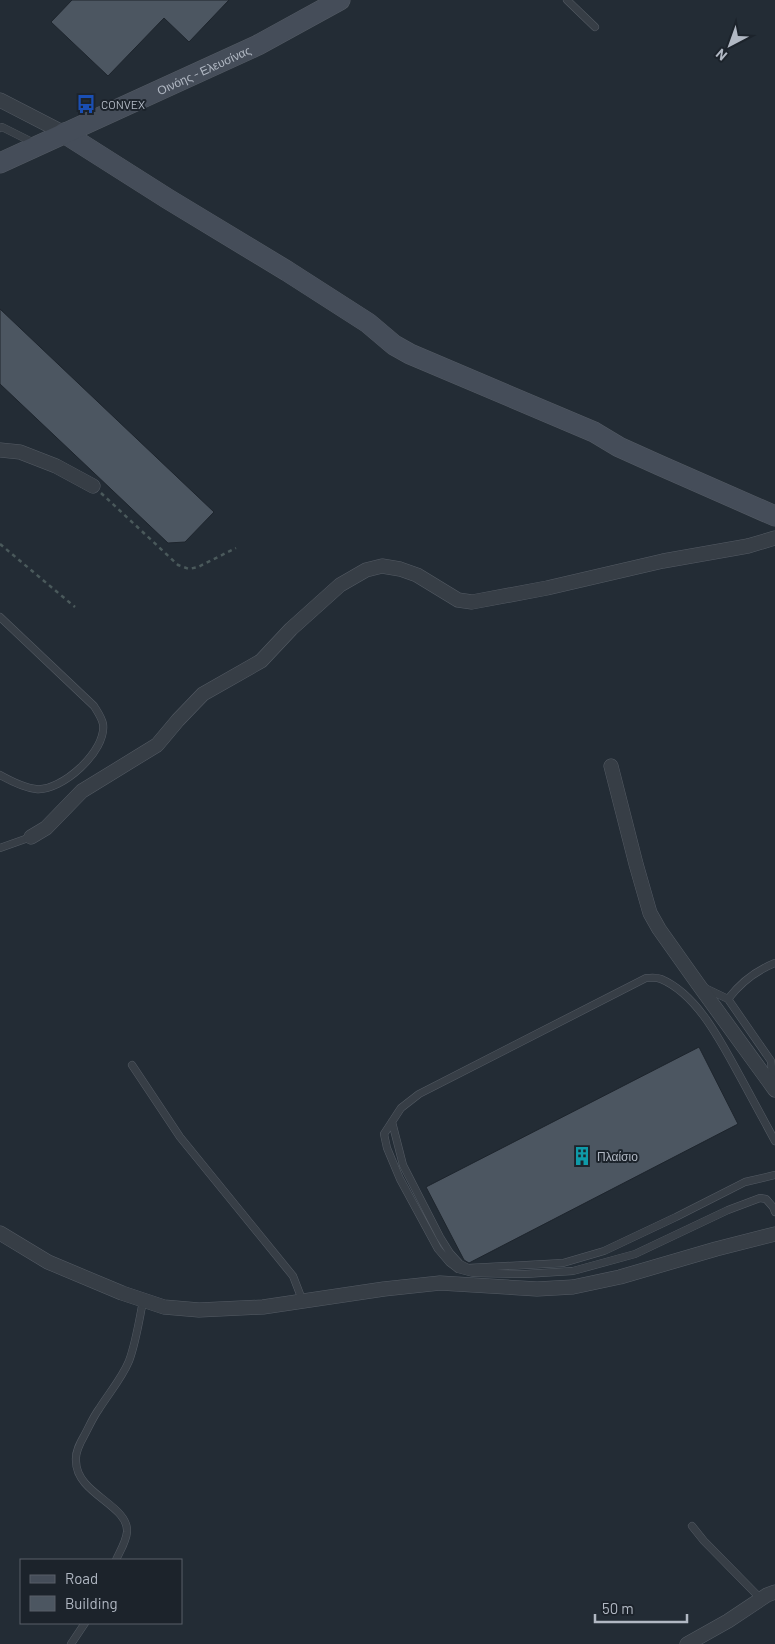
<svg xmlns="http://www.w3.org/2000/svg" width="775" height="1644" font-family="Barlow,sans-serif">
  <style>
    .building { fill: #4c5661; stroke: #1e252d }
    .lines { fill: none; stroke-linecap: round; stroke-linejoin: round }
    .lane-casing { stroke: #545b64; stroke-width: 8 }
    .street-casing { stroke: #545b64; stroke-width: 15 }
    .secondary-casing { stroke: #545b64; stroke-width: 21 }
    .path { stroke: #4a595b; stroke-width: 2.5; stroke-dasharray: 4 4; stroke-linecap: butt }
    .lane { stroke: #373e46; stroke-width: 7 }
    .street { stroke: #373e46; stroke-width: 14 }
    .secondary { stroke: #454d59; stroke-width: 20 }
    .labels { text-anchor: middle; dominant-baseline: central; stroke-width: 4; stroke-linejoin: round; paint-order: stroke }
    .street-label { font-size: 12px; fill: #b1b8c3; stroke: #1c232b }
    .poi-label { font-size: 12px; fill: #b1b8c3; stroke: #1c232b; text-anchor: start }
  </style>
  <rect width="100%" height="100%" fill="#232c35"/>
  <path class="building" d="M72 0H229L189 42 164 18 108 76 51 22Z
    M0 309 214 512 185 542 168 543 0 384Z
    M699 1047 738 1124 469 1263 464 1260 426 1187Z"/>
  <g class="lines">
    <g class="lane-casing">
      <path id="lane" d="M567 0 595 27
        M0 128 2 127 36 144
        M0 617 94 706C97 711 102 718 103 724 107 751 61 792 36 789 26 788 9 780 0 775
        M0 848 31 837
        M705 988 728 999 771 1061 773 1084
        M728 999C741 982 755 971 775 963
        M132 1065 180 1137 293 1276 303 1302
        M392 1122 403 1165 440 1237 450 1253 460 1264 468 1268 563 1263 604 1251 676 1217 745 1182 775 1175
        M775 1141C764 1121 753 1100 742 1080 723 1046 699 995 661 979 656 977 651 978 646 978L419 1094 401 1108 384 1134 387 1148 400 1179 438 1249 449 1262 458 1269 473 1273 525 1274 573 1271 635 1254 728 1210 760 1198 766 1199 773 1207 775 1212
        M692 1526 704 1541 761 1599
        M116 1560C120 1551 126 1542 127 1532 129 1505 76 1494 76 1461 75 1452 80 1443 84 1436 89 1427 93 1417 99 1409 109 1393 122 1378 129 1361 136 1342 139 1321 143 1301
        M71 1644 85 1623"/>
    </g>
    <g class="street-casing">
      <path id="street" d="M0 100 64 133
        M0 450 20 452 56 466 93 486
        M611 766 636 864 650 913 659 929 698 984 775 1090
        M31 837 46 828 82 791 157 745 178 720 203 694 261 661 291 629 340 585 366 570 382 566 400 569 417 575 458 600 472 602 547 588 663 561 748 546 775 538
        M0 1233 48 1262 122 1293 164 1307 199 1310 263 1307 384 1289 440 1283 537 1289 573 1287 620 1277 716 1249 775 1234
        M687 1644 728 1621 767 1595 775 1592"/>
    </g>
    <g class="secondary-casing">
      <g id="secondary">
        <path d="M64 133 168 199 287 271 368 323 394 345 410 354 594 432 619 447 659 465 775 516"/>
        <path id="s1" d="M0 163 258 45 340 0"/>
      </g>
    </g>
    <path class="path" d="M101 493 178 565 189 569 198 567 236 548
      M0 544 75 607"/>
    <use href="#lane" class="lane"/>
    <use href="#street" class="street"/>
    <use href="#secondary" class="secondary"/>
  </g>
  <defs>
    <g id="bus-bare" transform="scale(1.5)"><path d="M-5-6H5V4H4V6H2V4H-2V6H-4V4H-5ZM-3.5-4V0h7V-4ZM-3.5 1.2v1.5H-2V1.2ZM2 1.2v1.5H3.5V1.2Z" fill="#1a4fb4" stroke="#1c232b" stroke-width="2.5" paint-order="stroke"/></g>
    <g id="building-bare" transform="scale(1.5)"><path d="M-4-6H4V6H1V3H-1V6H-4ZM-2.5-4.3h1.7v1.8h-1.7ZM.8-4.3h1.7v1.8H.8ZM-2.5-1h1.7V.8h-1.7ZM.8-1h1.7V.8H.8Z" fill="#0f9aa8" stroke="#1c232b" stroke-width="2.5" paint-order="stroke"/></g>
  </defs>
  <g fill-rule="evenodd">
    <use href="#bus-bare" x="86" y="104"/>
    <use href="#building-bare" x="582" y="1156"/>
  </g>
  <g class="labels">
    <g class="street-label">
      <text stroke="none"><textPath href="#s1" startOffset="224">Οινόης - Ελευσίνας</textPath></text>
    </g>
    <g class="poi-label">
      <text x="101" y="104">CONVEX</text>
      <text x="597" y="1156">Πλαίσιο</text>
    </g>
  </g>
  <rect x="20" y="1559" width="162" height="65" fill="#1c232b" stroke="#585f68"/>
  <rect x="30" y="1575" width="25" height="8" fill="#454d59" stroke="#585f68"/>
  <text x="65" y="1584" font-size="15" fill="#b1b8c3">Road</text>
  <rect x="30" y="1596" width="25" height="15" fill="#4c5661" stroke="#585f68"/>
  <text x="65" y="1609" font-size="15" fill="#b1b8c3">Building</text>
  <g transform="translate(730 45) rotate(221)" stroke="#1c232b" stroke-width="4" paint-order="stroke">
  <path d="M0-4L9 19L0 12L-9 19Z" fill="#b1b8c3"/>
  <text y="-8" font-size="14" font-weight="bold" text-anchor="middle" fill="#b1b8c3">N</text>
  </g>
  <path d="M595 1614v8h92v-8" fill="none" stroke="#b1b8c3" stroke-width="2.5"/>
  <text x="602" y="1614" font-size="15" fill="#b1b8c3" stroke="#1c232b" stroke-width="4" paint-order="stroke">50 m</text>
</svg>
